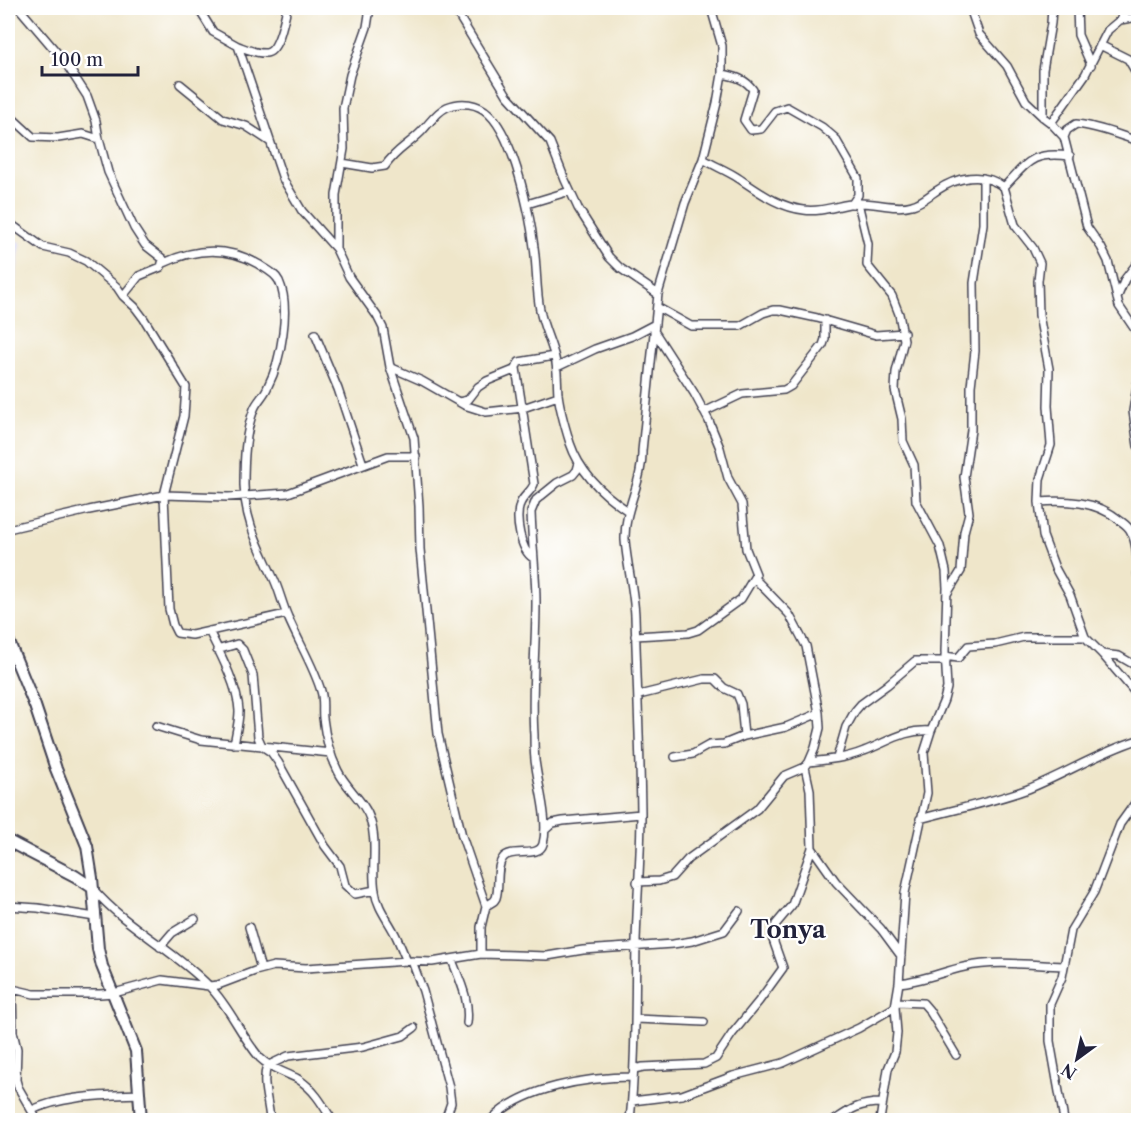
<svg xmlns="http://www.w3.org/2000/svg" width="1146" height="1128" font-family="'Libre Caslon Text',serif">
  <style>
    .built { fill: #d6d8f9 }
    .lines { fill: none; stroke-linecap: round; stroke-linejoin: round }
    .street-casing { stroke: #413f50; stroke-width: 10 }
    .secondary-casing { stroke: #413f50; stroke-width: 14 }
    .street { stroke: #fff; stroke-width: 7 }
    .secondary { stroke: #fff; stroke-width: 10 }
    .labels { text-anchor: middle; dominant-baseline: central; stroke-width: 4.5; stroke-linejoin: round; paint-order: stroke }
    .quarter-label { font-size: 24px; font-weight: bold; fill: #22223b; stroke: #fff }
  </style>
  <rect width="100%" height="100%" fill="#fff"/>
  <filter id="ink" filterUnits="userSpaceOnUse"><feTurbulence type="fractalNoise" baseFrequency=".0167" numOctaves="2"/><feDisplacementMap in="SourceGraphic" scale="12" xChannelSelector="R" yChannelSelector="G"/><feConvolveMatrix kernelMatrix="1 2 1 2 8 2 1 2 1" color-interpolation-filters="sRGB"/></filter>
  <filter id="wash" filterUnits="userSpaceOnUse"><feTurbulence type="fractalNoise" baseFrequency=".008" numOctaves="4" result="noise"/><feDisplacementMap in="SourceGraphic" scale="24" xChannelSelector="R" yChannelSelector="G"/><feGaussianBlur stdDeviation="1.35" result="paint"/><feColorMatrix in="noise" values="0 0 0 0 0 0 0 0 0 0 0 0 0 0 0 0 0 1.4 0 .05"/><feComposite in="paint" operator="in"/></filter>
  <g filter="url(#wash)">
    <rect width="100%" height="100%" fill="#efe6ca"/>
    <path class="built" d="M8 239 21 242 8 332Z"/>
  </g>
  <g filter="url(#ink)">
    <g class="lines">
      <g class="street-casing">
        <path id="street" d="M19 8 65 62 87 96 96 121 99 139 108 172 134 228 145 245 163 259 161 267 139 276 123 296
          M198 8 213 32 238 46 283 179 302 211 336 249 349 277 377 316 383 328 390 367 414 438 419 506 420 549 438 734 462 836 486 906 481 927V954
          M454 8 507 95 550 142 565 180 578 208 609 257 620 268 658 294
          M970 8 979 34 1007 66 1026 101 1043 117 1051 123 1064 137 1087 227 1101 247 1108 261 1119 306 1138 334
          M1077 8 1078 35 1091 65
          M1120 20 1128 8
          M1100 45 1128 59 1138 76
          M238 46C246 49 257 54 266 53 279 52 284 19 287 8
          M722 74C734 76 746 79 753 90L744 120 751 130 761 129 775 111 787 107 822 127 835 138 858 178V195L852 204
          M180 84 223 119 246 126 269 141
          M8 114 33 137 58 138 83 134 99 139
          M1043 117V70L1051 23 1052 8
          M1051 123 1085 75 1108 30 1120 20 1138 17
          M1064 137 1067 130 1076 124C1098 126 1118 135 1138 141
          M703 159C713 165 725 170 735 176 757 190 777 207 804 210 822 213 840 204 858 203 875 202 895 210 912 205 921 203 928 196 936 191 956 177 983 171 1004 187L1015 225 1033 248 1040 263 1038 281 1039 315 1049 369 1048 406 1051 445 1040 479 1039 502 1043 536 1055 568 1070 595 1085 637 1102 654 1138 696
          M342 163 372 168 385 166C397 149 407 146 421 132 429 124 436 112 447 107 461 101 478 103 489 114 514 138 530 213 534 247 537 268 536 289 540 310 543 327 551 342 555 358 558 370 557 382 558 394 560 410 565 427 570 443 580 473 602 494 628 511
          M1004 187C1028 162 1032 151 1070 156
          M858 203 868 244 867 265 892 296 899 314 904 340 896 372 895 390 902 419 903 441 914 465 916 501 940 546 946 571 947 588 945 651 947 688 944 700 931 731 924 753 927 793 905 893 899 983 895 1007 897 1033 895 1052 888 1069 880 1120
          M527 204 570 191
          M8 222 43 247 69 253 86 261 117 287 123 296 135 307 144 319 186 387 184 416 164 495 169 609 173 625 177 633 192 635 286 614
          M336 249V195L344 149 343 108 350 75 367 27 370 8
          M164 263C196 248 227 246 258 264 266 269 275 273 279 281 291 307 281 361 268 386 265 395 257 401 254 409 245 433 244 460 244 485 245 521 258 544 272 575 279 588 282 604 288 617 298 641 314 667 321 691 324 700 322 710 323 718 325 736 330 755 338 771 346 788 365 802 370 819 378 843 371 868 375 891 377 908 389 921 396 936 400 944 403 953 407 961
          M1117 298 1125 279 1138 262
          M657 307 691 326H740L763 313 773 310H780L817 318 876 335 904 333
          M315 334 338 389 363 464
          M390 367 422 381 464 405 486 412 523 408 558 396
          M557 367 595 349 632 336 655 324
          M516 368 534 484C531 492 523 496 520 504 515 518 520 550 533 558
          M1138 381 1133 411 1138 446
          M459 402 468 400 478 387 487 381 514 370 519 362 554 356
          M704 412 742 394 784 390 791 386 823 345 825 339V320
          M1039 502C1066 500 1096 501 1118 519 1123 523 1129 526 1131 532 1138 546 1137 563 1138 578
          M8 529 89 510 164 495 228 497 288 493 388 456H416
          M947 594 961 571 964 532 969 513 964 477 971 430V386L975 351 974 283 983 224V178
          M1138 598V612
          M209 631C220 653 238 687 239 711 239 722 236 733 234 744
          M635 636 688 633 698 630 741 599 756 574 746 549 742 504 728 478 720 448 709 421 694 393 654 331
          M1138 643V660
          M217 650 237 644 243 650 253 675 258 737 262 746 271 752 278 762 325 846 340 866 345 885 355 894 375 890
          M1102 654 1119 656 1138 667
          M945 656 958 658 968 646 995 644 1024 637H1085
          M639 695 704 679H715L724 688 737 694 741 704 744 736
          M156 726 201 740 331 753
          M675 757 693 754 709 745 724 744 744 736 786 727 819 713
          M837 758 846 727 855 711 861 704 887 685 915 661H946
          M809 762C828 760 847 758 864 751 888 742 904 729 931 731
          M920 819C956 809 993 802 1028 789 1065 774 1100 752 1138 740
          M545 830 553 823 563 821 641 814
          M812 848 836 882 881 929 901 956
          M637 882 659 881 672 877 688 859 757 809 784 776 805 767 809 762 815 748 820 728 819 713 806 646 789 614 755 579
          M94 890C127 928 174 950 209 986 230 1007 241 1036 260 1058 271 1069 285 1072 298 1079 314 1089 323 1105 332 1120
          M8 906 38 908 95 917
          M486 906 494 901 496 898C500 886 495 868 503 858 511 847 539 859 543 844 549 822 539 789 536 767 534 757 534 746 534 735 531 691 536 647 536 603 536 573 532 543 531 512L536 500 557 483 573 475 577 470 579 463
          M249 927 261 969
          M160 947 172 933 195 919
          M452 960C460 981 470 1000 467 1023
          M412 961 423 991 449 1087 451 1103 445 1120
          M899 983C921 981 942 972 964 967 996 960 1031 965 1063 966
          M8 988 34 994H100L114 993 162 980 209 986 218 985 255 971 274 966 306 968 407 961 432 962 481 954 547 956 583 950 673 944 692 941 724 931 739 911
          M12 989 13 1032 17 1049 16 1080 18 1087 37 1120
          M897 1002 923 1003 929 1010 956 1055
          M636 1019 704 1022
          M634 1069 643 1067 704 1064 716 1058 732 1034 759 1001 783 968 772 937 776 924 792 905 812 848 810 790 805 767
          M632 1101 682 1095 733 1076 783 1063 859 1028 895 1007
          M32 1110C64 1095 104 1096 139 1094
          M270 1120C269 1102 261 1083 267 1066L288 1056 363 1047 403 1036 414 1028
          M491 1120C522 1087 589 1077 633 1077
          M630 1120C636 1062 635 1003 636 943 637 900 641 855 641 812 640 746 637 681 635 616 634 591 627 565 625 540 624 508 643 482 642 451L658 294 685 203 703 159 717 103 722 74V46L711 8
          M835 1120C851 1109 860 1103 881 1103
          M1064 1120 1050 1041V1004L1062 977 1071 930 1094 892 1120 824 1138 799"/>
      </g>
      <g class="secondary-casing">
        <path id="secondary" d="M8 640 35 706 56 769 87 846 92 878 98 949 102 966 136 1051 141 1120
          M8 841 75 876 93 888"/>
      </g>
      <use href="#street" class="street"/>
      <use href="#secondary" class="secondary"/>
    </g>
  </g>
  <g class="labels">
    <g class="quarter-label">
      <text x="788" y="929">Tonya</text>
    </g>
  </g>
  <rect width="1146" height="1128" fill="none" stroke="#fff" stroke-width="30"/>
  <g transform="translate(1077 1059) rotate(213)" stroke="#ffffff" stroke-width="4.5" paint-order="stroke">
  <path d="M0-4.5L10 22L0 15L-10 22Z" fill="#22223b"/>
  <text y="-9" font-size="16" font-weight="bold" text-anchor="middle" fill="#22223b">N</text>
  </g>
  <path d="M42 66v9h96v-9" fill="none" stroke="#22223b" stroke-width="3"/>
  <text x="51" y="66" font-size="18" fill="#22223b" stroke="#ffffff" stroke-width="4.5" paint-order="stroke">100 m</text>
</svg>
